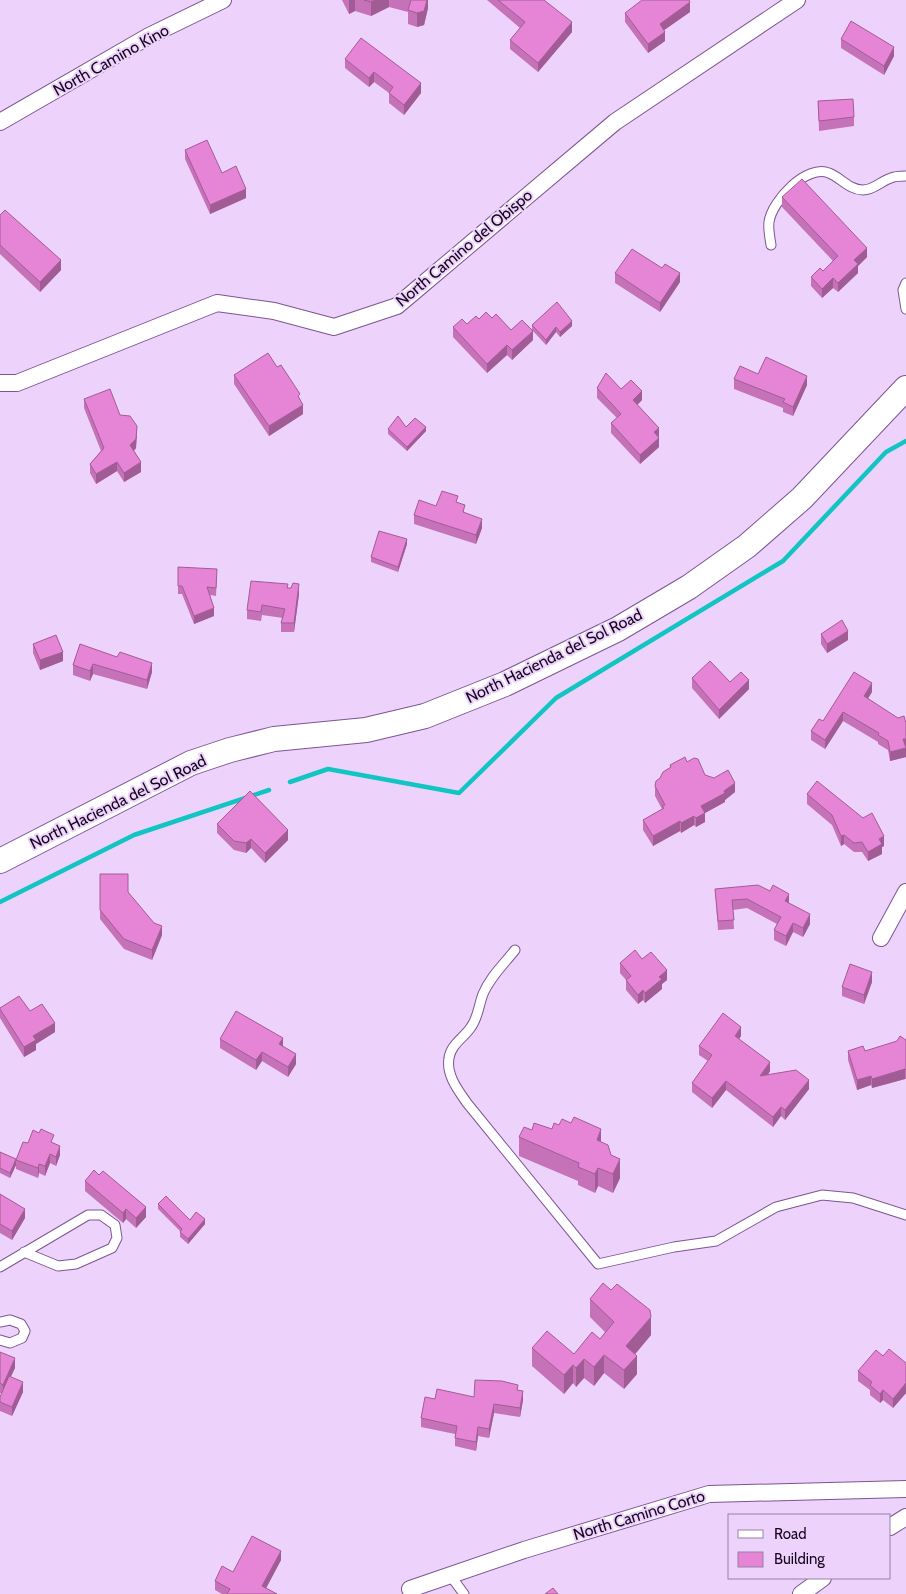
<svg xmlns="http://www.w3.org/2000/svg" width="906" height="1594" font-family="Cabin,sans-serif">
  <style>
    .lines { fill: none; stroke-linecap: round; stroke-linejoin: round }
    .stream { stroke: #12c5c3; stroke-width: 4.5 }
    .lane-casing { stroke: #7c5591; stroke-width: 11 }
    .street-casing { stroke: #7c5591; stroke-width: 18 }
    .secondary-casing { stroke: #7c5591; stroke-width: 26 }
    .lane { stroke: #fff; stroke-width: 9 }
    .street { stroke: #fff; stroke-width: 16 }
    .secondary { stroke: #fff; stroke-width: 24 }
    .wall { fill: #c672b8 }
    .shaded-wall { fill: #a15c96 }
    .building { fill: #e684d6; stroke: #a15c96 }
    .labels { text-anchor: middle; dominant-baseline: central; stroke-width: 4; stroke-linejoin: round; paint-order: stroke }
    .street-label { font-size: 16px; fill: #14051c; stroke: #edd3fc }
  </style>
  <rect width="100%" height="100%" fill="#edd3fc"/>
  <g class="lines">
    <path class="stream" d="M290 782 328 769 459 793 556 698 783 561 886 452 906 441
      M0 902 134 835 269 790"/>
    <g class="lane-casing">
      <path id="lane" d="M771 245C770 238 768 229 769 222 772 201 806 164 829 173 840 177 849 190 863 190 874 190 881 181 891 178 895 176 901 176 906 176
        M906 283 903 290 906 309
        M515 950C504 964 490 977 483 994 479 1004 478 1018 471 1027 464 1038 451 1044 449 1058 446 1075 458 1090 467 1103L598 1264 674 1247 716 1241 776 1207 822 1195 853 1198 906 1215
        M0 1267 88 1215H101L115 1225 117 1238 112 1248 76 1264 58 1266 24 1252
        M0 1322 10 1320 21 1324 25 1331 22 1338 10 1343 0 1340
        M450 1575 464 1594"/>
    </g>
    <g class="street-casing">
      <path id="street" d="M0 122 149 36 223 0
        M0 383H17L217 303 274 311 334 327 397 306 615 122 797 0
        M881 938 906 892
        M890 1527 906 1517
        M410 1589 524 1550 709 1494 906 1489
        M801 1594 823 1578"/>
    </g>
    <g class="secondary-casing">
      <path id="secondary" d="M0 861 191 763 230 750 274 739 366 730 425 716 505 684 618 629 689 587 747 546 802 498 906 388"/>
    </g>
    <use href="#lane" class="lane"/>
    <use href="#street" class="street"/>
    <use href="#secondary" class="secondary"/>
  </g>
  <path class="wall" d="M342 0H428V8L424 25 417 27 408 24V12L389 7 371 16 355 11 349 14Z
    M487 0H544L572 32 538 72 510 49V40L520 28Z
    M690 12 664 30 665 41 648 53 625 22V13Z
    M841 39 894 56 884 75 841 48Z
    M345 59 421 93 404 115 389 103V93L374 82 369 87 345 68Z
    M818 101 854 117V126L819 131Z
    M185 150 222 173 246 198 210 214 185 159Z
    M782 197 867 257 858 266V273L838 292 833 288 822 298 811 286V277L823 271 833 261 782 207Z
    M0 215 61 270 40 292 0 254Z
    M662 268 680 282 660 312 615 283V273Z
    M492 318 511 330 533 340 512 360 507 355 487 373 453 337V327L467 324 479 319Z
    M532 325 572 326 560 337 556 332 546 345 532 330Z
    M277 367 300 399 303 414 269 436 234 384V375Z
    M758 374 807 385 793 416 783 412V408L734 389V379Z
    M597 388 621 389 642 400 637 405 659 428V447L640 464 611 433V423L617 418 597 398Z
    M84 399 120 415 137 436 136 448 134 451 141 472 124 482 117 471 96 484 90 473V464L101 451 84 408Z
    M406 427 426 431 407 451 388 434V429Z
    M458 502 465 513 482 528 476 544 414 524V515L436 506Z
    M407 544 398 572 371 562V557Z
    M178 567 217 577 216 596 210 595 214 616 194 624 182 594H178Z
    M288 588 299 594 294 632H281V623L283 618 262 615 261 621 247 619V610Z
    M821 634 848 640 827 653 821 644Z
    M33 644 63 661 40 670 33 653Z
    M80 644 152 672 147 689 93 674 90 681 73 675V665Z
    M692 678 730 682 749 689 719 719 692 688Z
    M872 692 868 698 906 748V757L890 761 888 750 878 744V742L843 721 825 749 811 740V731L823 721Z
    M687 762 705 775 735 792 725 800V802L705 813V822L696 827 694 825 681 833 680 831 653 846 643 830V820L662 809 655 796V786L660 778 670 768V765Z
    M807 794 884 846 882 847V854L868 861 862 852H854L844 844 841 846 832 825 807 804Z
    M217 824 288 840 265 863 251 848 246 853 234 850 217 833Z
    M100 874 162 935 152 960 124 949 100 919Z
    M715 889 789 903 810 924 803 937 793 932 786 946 774 940V930L777 924 747 908 733 910 734 929 718 930Z
    M642 959 667 980 662 984V989L645 1003 643 1000 638 1004 626 990V980L620 973V963Z
    M872 982 864 1004 842 996V987Z
    M0 1008 30 1011 55 1032 36 1044V1050L24 1057 0 1018Z
    M741 1036 739 1039 770 1071 768 1075 809 1089 785 1120 781 1116 773 1127 726 1090 712 1108 692 1092V1083L708 1061 699 1055V1046Z
    M220 1039 283 1046 296 1064 288 1077 262 1061 256 1070 220 1048Z
    M906 1040V1079H905L872 1088 871 1085 857 1090 848 1060V1051H865Z
    M552 1129 601 1142 611 1155 620 1178 613 1193 598 1186 595 1193 578 1185V1181L519 1156V1137Z
    M28 1143H54L60 1155 56 1166 50 1163 45 1176 39 1173 38 1178 16 1169V1165L10 1178 0 1173V1152L16 1159Z
    M99 1175 146 1217 136 1228 126 1219 123 1223 85 1191V1181Z
    M0 1194 25 1218 12 1240 0 1233Z
    M158 1204 190 1220 205 1224 188 1244 180 1237V1231L158 1209Z
    M590 1299 651 1335 635 1354 637 1374 624 1389 604 1373 594 1386 584 1378 576 1387 573 1383 564 1394 532 1366V1348L574 1354 600 1339 605 1332 590 1317Z
    M0 1352 15 1368 10 1377 23 1392 12 1416 0 1411V1397L2 1394 0 1393Z
    M883 1356 906 1363V1393L893 1408 883 1400 880 1403 870 1395V1390L858 1381V1371Z
    M518 1390 523 1400 520 1417 494 1413 489 1438 478 1436 476 1451 455 1446V1434L421 1427V1418L474 1397Z
    M281 1560 266 1588 277 1594H222L215 1590V1581L233 1572Z"/>
  <path class="shaded-wall" d="M349 0H355V11L349 14Z
    M375 0H389V7L371 16V2Z
    M427 0H428V8L424 25 417 27V13Z
    M690 2V12L660 33V24Z
    M572 22V32L538 72V63Z
    M665 32V41L648 53V44Z
    M894 47V56L884 75V66Z
    M374 72V82L369 87V78Z
    M421 83V93L404 115V105Z
    M246 189V198L210 214V205Z
    M867 248V257L858 266V273L838 292V283L854 260Z
    M61 260V270L40 292V282Z
    M680 273V282L660 312V303Z
    M833 278V288L822 298V289Z
    M572 321V326L560 337V332Z
    M556 327V332L546 345V340Z
    M533 331V340L512 360V350Z
    M507 345V355L487 373V364Z
    M807 376V385L793 416V407Z
    M642 391V400L633 409V400Z
    M303 405V414L269 436V426Z
    M137 426 136 448 130 455V445Z
    M426 427V431L407 451V447Z
    M659 428V437L654 432Z
    M659 438V447L640 464V455Z
    M117 462V471L96 484V474Z
    M141 462V472L124 482V473Z
    M482 519V528L476 544V535Z
    M407 539V544L398 572V567Z
    M299 584V594L294 632V623Z
    M214 608V616L194 624V616Z
    M848 631V640L827 653V644Z
    M63 652V661L40 670V660Z
    M152 663V672L147 689V680Z
    M93 664V674L90 681V671Z
    M749 680V689L719 719V710Z
    M872 683V692L864 705V696Z
    M843 712V721L825 749V740Z
    M903 739H906V748H903Z
    M906 748V757L890 761V752Z
    M735 783V792L725 800V802L705 813V822L696 827V818L701 806Z
    M694 816V825L681 833V823Z
    M680 821V831L653 846V836Z
    M288 830V840L265 863V853Z
    M844 835V844L841 846V836Z
    M884 836V846L882 847V854L868 861V852L879 839Z
    M251 839V848L246 853V843Z
    M789 894V903L785 901Z
    M810 914V924L803 937V928Z
    M793 923V932L786 946V936Z
    M162 926V935L152 960V950Z
    M667 970V980L662 984V989L645 1003V993L659 977Z
    M872 972V982L864 1004V995Z
    M643 990V1000L638 1004V995Z
    M55 1023V1032L36 1044V1050L24 1057V1047L33 1036Z
    M741 1027V1036L735 1045V1036Z
    M283 1038V1048L279 1044Z
    M262 1052V1061L256 1070V1060Z
    M296 1054V1064L288 1077V1067Z
    M770 1062V1071L760 1085V1076Z
    M905 1069V1079L872 1088V1079Z
    M871 1076V1085L857 1090V1080Z
    M809 1080V1089L785 1120V1110Z
    M726 1081V1090L712 1108V1098Z
    M781 1107V1116L773 1127V1117Z
    M601 1129V1148L597 1140Z
    M60 1146V1155L56 1166V1157Z
    M50 1154V1163L45 1176V1166Z
    M620 1159V1178L613 1193V1174Z
    M16 1160V1165L10 1178V1173Z
    M39 1164V1173L38 1178V1168Z
    M598 1168V1186L595 1193V1174Z
    M146 1207V1217L136 1228V1218Z
    M25 1209V1218L12 1240V1231Z
    M126 1209V1219L123 1223V1213Z
    M205 1219V1224L188 1244V1239Z
    M651 1317V1335L626 1365V1346Z
    M604 1355V1373L594 1386V1367Z
    M637 1356V1374L624 1389V1370Z
    M15 1358V1368L3 1394V1385Z
    M584 1359V1378L576 1387V1368Z
    M573 1365V1383L564 1394V1375Z
    M23 1382V1392L12 1416V1407Z
    M906 1383V1393L893 1408V1399Z
    M883 1390V1400L880 1403V1394Z
    M523 1391V1400L520 1417V1408Z
    M494 1404V1413L489 1438V1429Z
    M478 1427V1436L476 1451V1442Z
    M281 1551V1560L263 1594 262 1586Z"/>
  <path class="building" d="M364 0H375L371 2Z
    M411 0H427L424 11 417 13 408 10Z
    M498 0H544L572 22 538 63 510 40 525 22Z
    M642 0H689L690 2 660 24 665 32 648 44 625 13Z
    M851 21 894 47 884 66 841 39Z
    M361 38 421 83 404 105 389 93 393 87 374 72 369 78 345 59Z
    M853 99 854 117 819 121 818 101Z
    M207 140 222 173 236 166 246 189 210 205 185 150Z
    M802 179 867 248 854 260 858 264 838 283 833 278 822 289 811 277 820 268 823 271 838 256 782 197Z
    M5 210 61 260 40 282 0 245V215Z
    M632 249 662 268 665 264 680 273 660 303 615 273Z
    M557 302 572 321 560 332 556 327 546 340 532 325Z
    M486 312 492 318 496 314 511 330 522 320 533 331 512 350 507 345 487 364 453 327 462 319 467 324 476 316 479 319Z
    M268 353 277 367 281 365 300 394 298 396 303 405 269 426 234 375Z
    M766 357 807 376 793 407 783 402 785 399 734 379 740 366 758 374Z
    M606 373 621 389 631 380 642 391 633 400 659 428 654 432 659 438 640 455 611 423 621 414 597 388Z
    M110 389 120 415 130 416 137 426 136 439 130 445 141 462 124 473 117 462 96 474 90 464 104 448 84 399Z
    M398 416 406 427 415 418 426 427 407 447 388 429Z
    M442 491 458 496 456 502 465 505 463 512 482 519 476 535 414 515 419 500 436 506Z
    M379 531 407 539 398 567 371 557Z
    M178 567 217 569 216 588 207 587 214 608 194 616 182 586H178Z
    M251 581 288 584 287 588H291L293 583 299 584 294 623H281L285 609 262 605 261 612 247 610Z
    M842 620 848 631 827 644 821 634Z
    M56 635 63 652 40 660 33 644Z
    M80 644 117 657 120 652 152 663 147 680 93 664 90 671 73 665Z
    M710 661 730 682 741 672 749 680 719 710 692 678Z
    M854 672 872 683 864 696 898 718 904 716 906 723V739H903L906 748 890 752 888 741 878 735 879 733 843 712 825 740 811 731 819 719 823 721Z
    M685 757 687 762 694 758 698 759 705 775 714 778 728 770 735 783 724 791 725 793 701 806 705 813 696 818 694 816 681 823 680 821 653 836 643 820 664 808 662 806 665 805 655 786 656 781 660 778 663 772 671 767 670 765Z
    M817 781 863 818 872 813 884 836 879 839 882 844 868 852 862 842 854 843 844 835 841 836 832 815 807 794Z
    M250 791 288 830 265 853 251 839 246 843 234 841 217 824Z
    M100 874H128V892L154 923 162 926 152 950 124 939 100 910Z
    M758 885 770 891 773 885 789 894 785 901 810 914 803 928 793 923 786 936 774 930 781 917 747 899 732 900 734 920 718 921 715 889Z
    M635 950 642 959 651 952 667 970 659 977 662 979 645 993 643 990 638 995 626 980 631 976 620 963Z
    M850 964 872 972 864 995 842 987Z
    M19 996 30 1011 42 1004 55 1023 33 1036 36 1040 24 1047 0 1009V1008Z
    M236 1011 283 1038 279 1044 296 1054 288 1067 262 1052 256 1060 220 1039Z
    M723 1013 741 1027 735 1036 770 1062 760 1076 796 1070 809 1080 785 1110 781 1107 773 1117 726 1081 712 1098 692 1083 712 1055 699 1046Z
    M900 1036 906 1040V1070L905 1069 872 1079 871 1076 857 1080 848 1051 863 1046 865 1051 897 1041Z
    M574 1117 601 1129 597 1140 608 1145 611 1155 620 1159 613 1174 598 1168 595 1174 578 1167 579 1163 519 1137 524 1127 532 1130 534 1123 552 1129 554 1123 559 1125 562 1119 571 1123Z
    M41 1129 54 1135 51 1142 60 1146 56 1157 50 1154 45 1166 39 1164 38 1168 16 1160 23 1142 28 1143 33 1130 39 1133Z
    M0 1152 16 1159 10 1173 0 1168Z
    M94 1170 99 1175 103 1171 146 1207 136 1218 126 1209 123 1213 85 1181Z
    M0 1194 25 1209 12 1231 0 1224Z
    M166 1196 190 1220 196 1212 205 1219 188 1239 180 1232 182 1229 158 1204Z
    M603 1283 611 1290 617 1284 650 1310 651 1317 626 1346 637 1356 624 1370 604 1355 594 1367 584 1359 576 1368 573 1365 564 1375 532 1348 547 1331 574 1354 592 1332 600 1339 614 1322 590 1299Z
    M889 1349 906 1363V1383L893 1399 883 1390 880 1394 870 1385 872 1382 858 1371 876 1350 883 1356Z
    M0 1352 15 1358 3 1385 0 1383Z
    M9 1376 23 1382 12 1407 0 1402V1397Z
    M475 1380 502 1381 518 1385 517 1390 523 1391 520 1408 494 1404 489 1429 478 1427 476 1442 455 1438 457 1426 421 1418 425 1397 435 1399 437 1389 474 1397Z
    M252 1536 281 1551 262 1586 277 1594H227L230 1589 215 1581 222 1566 233 1572Z
    M553 1588 558 1594H545Z"/>
  <g class="labels">
    <g class="street-label">
      <text transform="translate(111 60) rotate(-29)">North Camino Kino</text>
      <text transform="translate(464 248) rotate(-40)">North Camino del Obispo</text>
      <text transform="translate(554 656) rotate(-26)">North Hacienda del Sol Road</text>
      <text transform="translate(118 802) rotate(-26)">North Hacienda del Sol Road</text>
      <text transform="translate(639 1515) rotate(-17)">North Camino Corto</text>
    </g>
  </g>
  <rect x="728" y="1514" width="162" height="65" fill="#edd3fc" stroke="#9681a2"/>
  <rect x="738" y="1530" width="25" height="8" fill="#ffffff" stroke="#9681a2"/>
  <text x="774" y="1539" font-size="15" fill="#14051c">Road</text>
  <rect x="738" y="1552" width="25" height="15" fill="#e684d6" stroke="#9681a2"/>
  <text x="774" y="1564" font-size="15" fill="#14051c">Building</text>
</svg>
